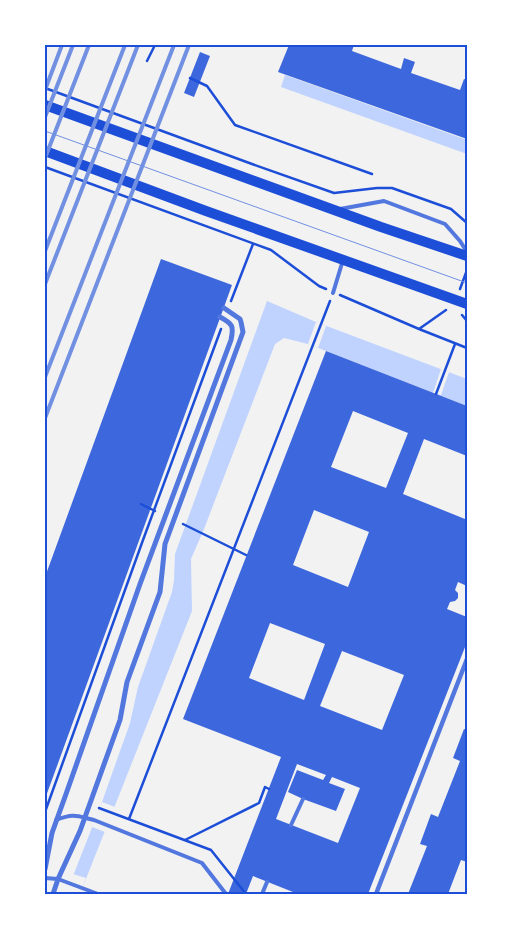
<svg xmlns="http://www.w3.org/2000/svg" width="512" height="939" font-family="Lato,sans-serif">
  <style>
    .water { fill: #bfd3fe }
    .pier { fill: #f2f2f2 }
    .building { fill: #3d67dc; fill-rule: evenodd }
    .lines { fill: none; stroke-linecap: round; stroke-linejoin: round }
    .path { stroke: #1d4ed8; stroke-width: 2.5 }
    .service { stroke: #5277de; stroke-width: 4 }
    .pedestrian { stroke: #5277de; stroke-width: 4.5 }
    .minor { stroke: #5277de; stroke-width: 5 }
    .secondary { stroke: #1d4ed8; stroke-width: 10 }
    .tram { stroke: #7290e2; stroke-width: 1 }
    .rail { stroke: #7290e2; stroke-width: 4 }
    .neatline { fill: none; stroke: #1d4ed8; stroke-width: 2 }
  </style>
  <rect width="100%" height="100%" fill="#f2f2f2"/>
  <path class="water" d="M285 75 467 140V154L281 87Z
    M267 301 316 322 467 379V406L308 344 284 338 275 344 204 529 191 559 192 611 80 894H66L102 802 130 723 138 687 172 592 174 580 175 554Z"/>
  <path class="pier" d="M316 322 326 326 318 348 308 344Z
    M441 369 449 372 441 395 433 393Z
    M102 802 115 807 105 832 92 827Z
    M73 874 86 878 80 894H66Z"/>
  <path class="building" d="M289 45H334L341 47 342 45H354L352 51 401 69 404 58 415 62 411 73 460 90 464 79 467 80V139L278 72Z
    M200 52 210 56 194 97 184 93Z
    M161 259 232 285 45 799V577Z
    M326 351 467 406V456L424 439 403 494 465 519 467 514V586L458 582 455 590 458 593V598L455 601 450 602 447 609 467 617V642L368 894H298L253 876 246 894H228L281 757 183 719ZM353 411 408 433 386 488 331 467ZM314 510 369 532 348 587 293 565ZM270 623 325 644 304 700 249 678ZM342 651 404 675 382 730 320 706ZM297 764 326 775 323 780 297 770 288 792 303 799 336 811 345 789 329 783 332 777 360 788 338 843 276 819Z
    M464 729 467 730V862L461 860 448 894H408L427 846 420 844 431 814 438 817 460 761 453 758Z"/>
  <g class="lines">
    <path class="path" d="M147 61 155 45
      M190 78 207 86 235 125 372 174
      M45 88 252 164 334 193 377 188H392L451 209 467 223
      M45 167 271 250 319 286 326 289
      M460 289 467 270
      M340 295 419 329 467 348
      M231 301 253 244
      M462 315 467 321
      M419 329 446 310
      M436 394 455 344
      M141 504 155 511
      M183 524 246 555
      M99 808 211 850 246 894
      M45 812 143 540 221 329
      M129 819 330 301
      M185 840 259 803 265 787 269 789"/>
    <path class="service" d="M340 209 384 201 445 224 460 241 467 252
      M333 293 343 260
      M56 820C74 813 77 816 94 820L202 863 226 894
      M291 825 303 799
      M45 878 58 879 98 894
      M262 894 267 882"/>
    <path class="pedestrian" d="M376 894 467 659"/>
    <path class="minor" d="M45 869 52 833 66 794 140 584 231 340C234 326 233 324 220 317
      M53 894 58 879 80 831 120 720 127 682 160 592 165 544 243 332 241 322 240 319 224 308"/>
    <path class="secondary" d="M45 105 381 227 467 256
      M45 151 206 211 467 304"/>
    <path class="tram" d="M45 131 467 283"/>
    <path class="rail" d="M45 90 62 45
      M45 117 73 45
      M45 158 89 45
      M45 251 125 45
      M45 284 138 45
      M45 377 174 45
      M45 418 189 45"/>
  </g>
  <rect width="512" height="939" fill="none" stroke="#ffffff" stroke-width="92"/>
  <rect x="46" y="46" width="420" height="847" class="neatline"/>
</svg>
